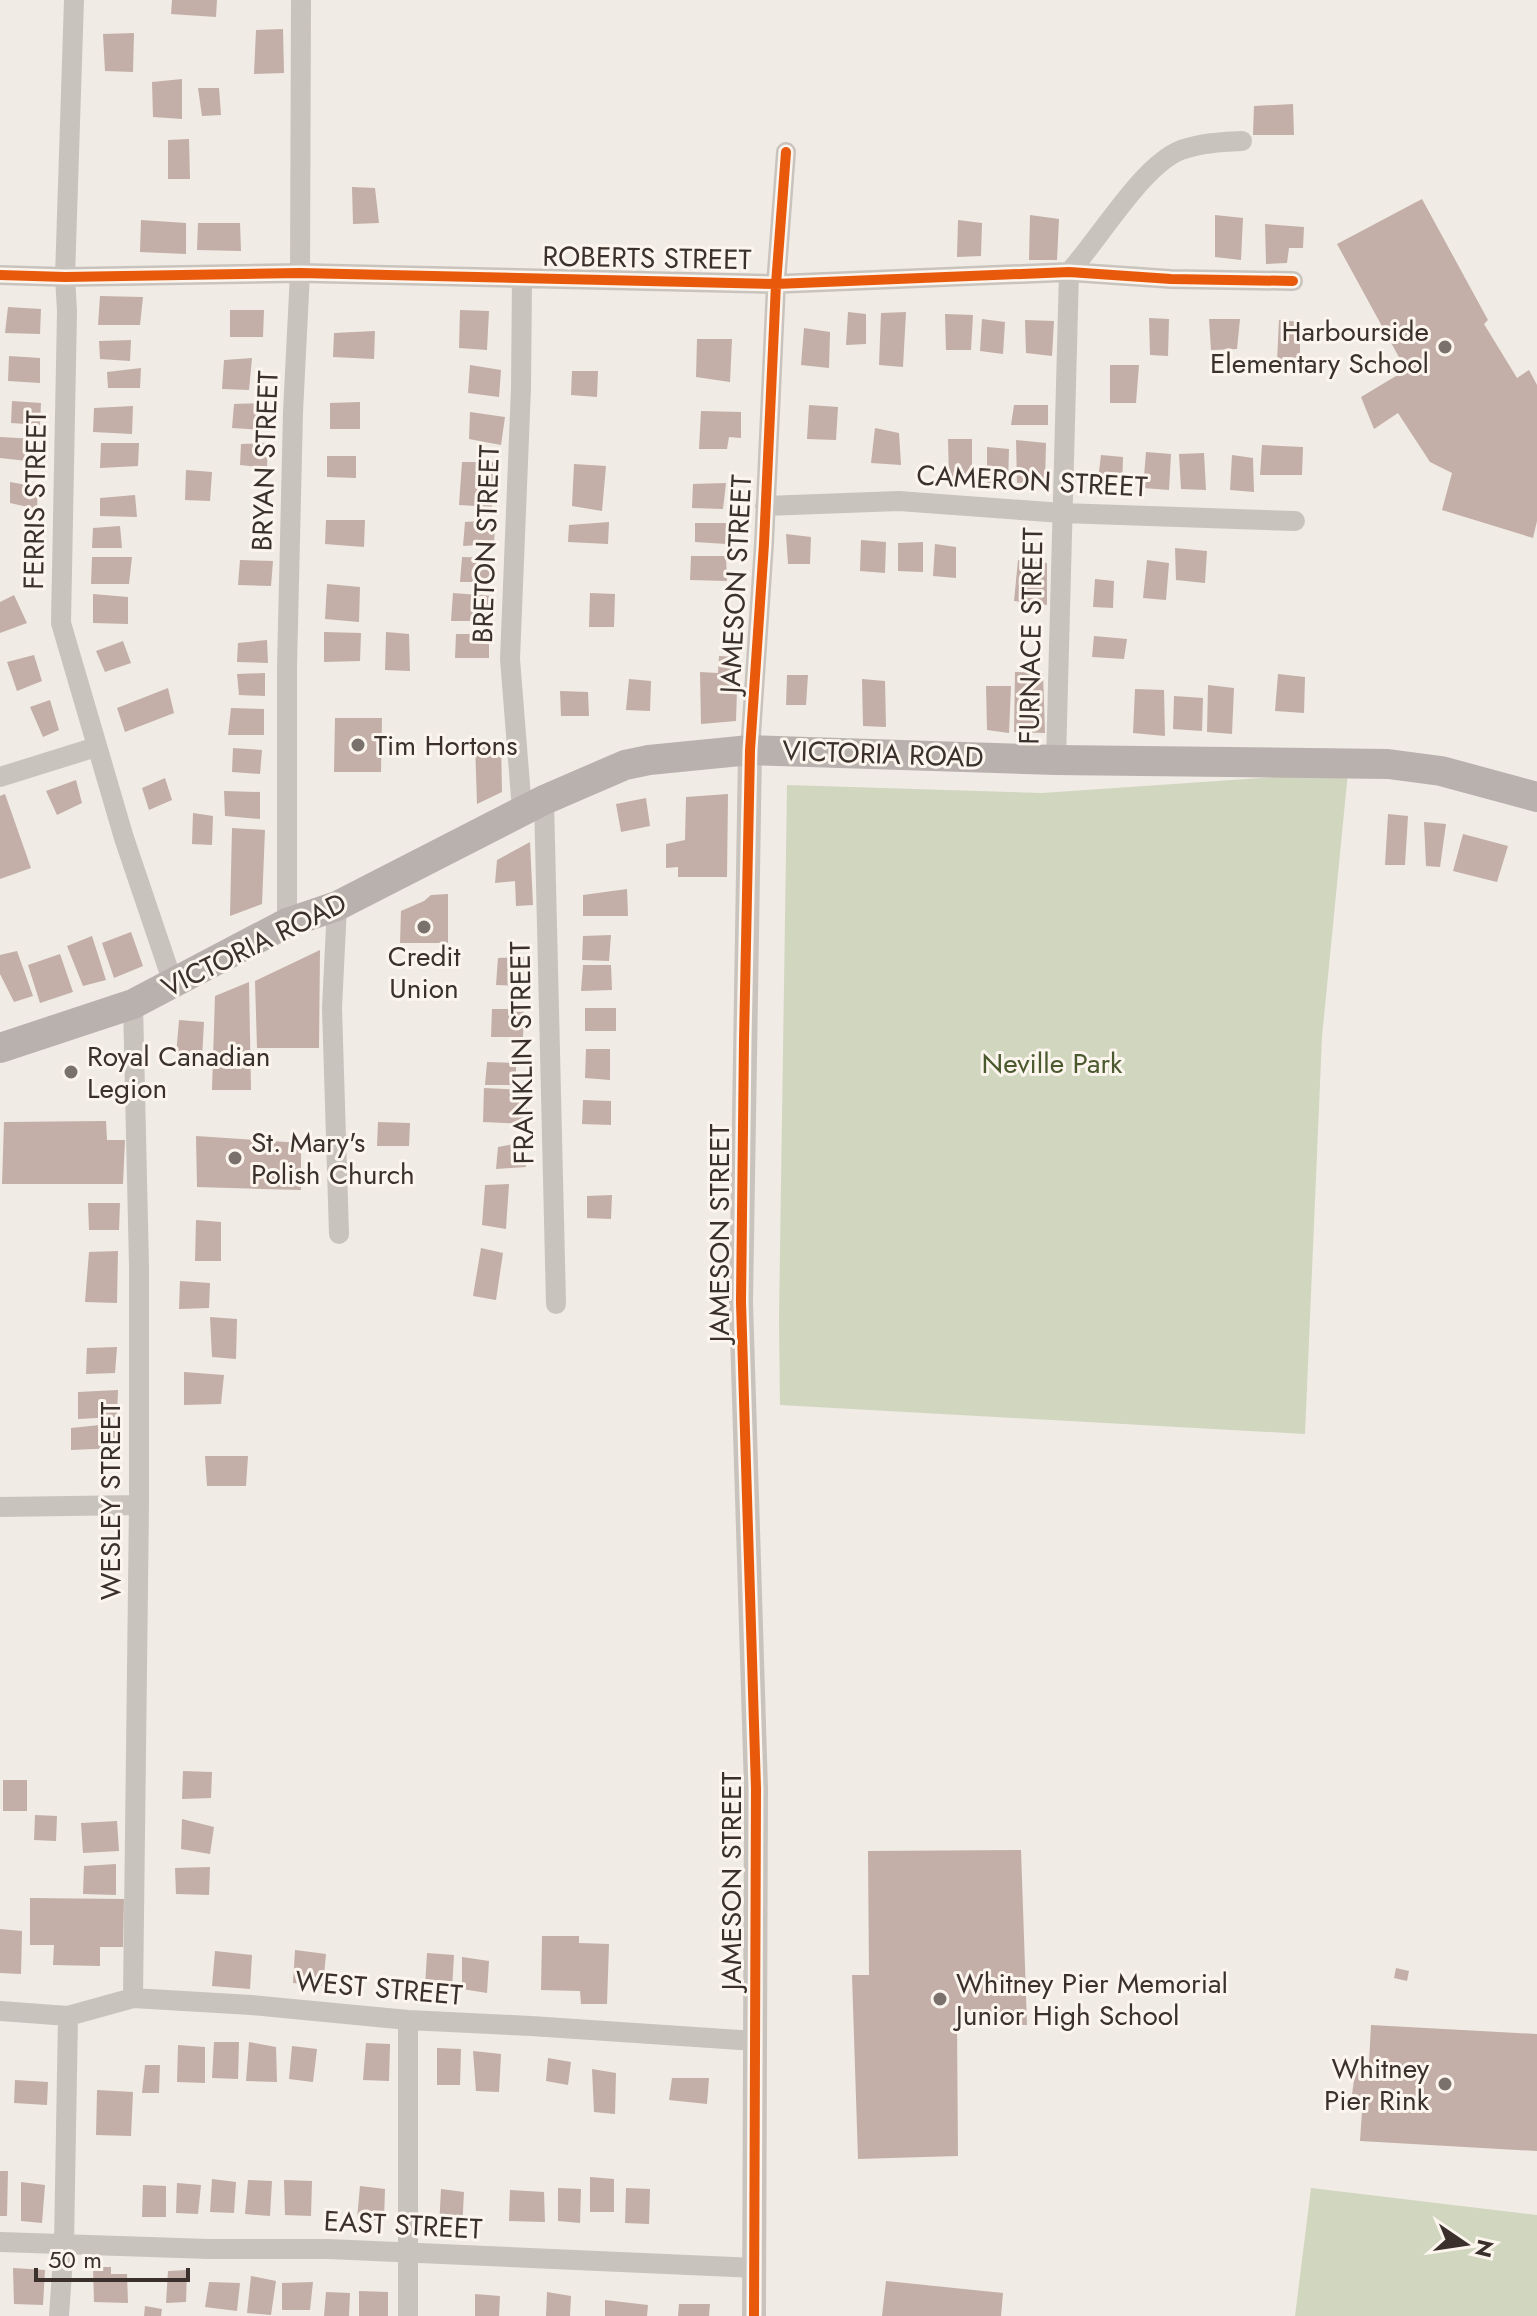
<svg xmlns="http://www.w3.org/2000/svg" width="1537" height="2316" font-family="Jost,sans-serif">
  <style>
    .green { fill: #d1d6bf }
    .building { fill: #c3afa7 }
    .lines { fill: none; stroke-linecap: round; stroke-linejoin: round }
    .minor { stroke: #c9c3be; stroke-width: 20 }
    .tertiary { stroke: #c9c3be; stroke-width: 24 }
    .primary { stroke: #b8b1ad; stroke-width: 30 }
    .cycleway-casing { stroke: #fbf5ee; stroke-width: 15 }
    .cycleway { stroke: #e8590c; stroke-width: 10 }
    .poi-dot { fill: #7a716c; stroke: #fbf5ee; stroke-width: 3 }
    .labels { text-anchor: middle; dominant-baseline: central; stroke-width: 6; stroke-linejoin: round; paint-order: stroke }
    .street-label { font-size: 28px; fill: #3b302b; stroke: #fbf5ee }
    .poi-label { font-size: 28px; fill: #3b302b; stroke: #fbf5ee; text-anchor: start }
    .park-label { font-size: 28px; fill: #4a5a2e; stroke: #fbf5ee }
  </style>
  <rect width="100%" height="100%" fill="#f0ebe5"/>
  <path class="green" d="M1348 772 1322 1037 1305 1434 780 1405 779 1319 787 785 1042 793Z
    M1311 2188 1537 2215V2316H1295Z"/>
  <path class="building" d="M172 0H217L216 17 171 14Z
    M283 29 284 73 254 74 256 30Z
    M134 33 133 72 105 71 103 34Z
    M182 79V119L153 117 152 82Z
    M198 88H219L221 115 202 116Z
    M1293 104 1294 135H1253L1254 106Z
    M189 139 190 179H168V140Z
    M352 187 375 188 379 223 353 224Z
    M1422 199 1488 320 1484 324 1517 378 1529 370 1537 385V521L1533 538 1442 510 1452 473 1430 462 1398 413 1374 429 1361 397 1406 370 1337 244Z
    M1030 215 1059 219 1057 260H1029Z
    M1215 215 1243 218 1241 260 1215 257Z
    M141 220 186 223V254L140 252Z
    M958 220 982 223 981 256 957 257Z
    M198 223H240L241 251 197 250Z
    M1265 224 1304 227 1303 248H1289L1287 263 1266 264Z
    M100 296 143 297 140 325H98Z
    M8 307 41 309 40 334 5 333Z
    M230 310H264L263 337H230Z
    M460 310 489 311 487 350 459 348Z
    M848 312 866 314V344L846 345Z
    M906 312 903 367 879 365 881 313Z
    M945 314 973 315 971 350H946Z
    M1149 318 1169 319 1168 356 1150 355Z
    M982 319 1005 322 1003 354 980 351Z
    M1209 319H1240L1237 349 1211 350Z
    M1025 320 1054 321 1052 356 1026 353Z
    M1279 320 1300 322V362H1277Z
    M804 328 830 332 829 368 801 365Z
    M375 331 374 359 333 357 334 333Z
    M697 339H732L730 382 696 377Z
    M131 340 130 361 100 359 99 341Z
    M9 356 40 358V383L8 381Z
    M252 358 249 390 222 389 224 360Z
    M470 365 501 370 499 397 468 393Z
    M1110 365H1139L1136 403H1110Z
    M141 368 140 388H108L107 372Z
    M572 371H598L597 397 571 395Z
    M12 401 41 403 40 425 11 423Z
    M360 402V429H330V403Z
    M268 403 266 430 232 428 234 404Z
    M809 405 838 407 836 440 807 439Z
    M1014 405H1048V425H1011Z
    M133 406 132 434 93 432 94 408Z
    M701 411 741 412V438L729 437 727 449H699Z
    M470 412 505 417 501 445 469 439Z
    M875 428 899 433 901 465 871 463Z
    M0 437 36 439 37 462 0 458Z
    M948 439H972V481H949Z
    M1016 440 1046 443 1045 482 1017 483Z
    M101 443H139L138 466 100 468Z
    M268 443 267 468 240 465 241 444Z
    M1262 445 1303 447 1302 475H1260Z
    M987 447 1009 449 1008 484 987 483Z
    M1146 452 1171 454 1169 490 1143 488Z
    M1204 453 1206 490 1181 489 1179 454Z
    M1101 455 1123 457 1122 488H1097Z
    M1232 455 1253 458 1254 492 1230 490Z
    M327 456H356V478L327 477Z
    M462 462H495L492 507 459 505Z
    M574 464 606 466 602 511 572 506Z
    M186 470 212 472 210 501 185 500Z
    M10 482 38 487 37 509 10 503Z
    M726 483 723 509 692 508 693 484Z
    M135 495 137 517 100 516V498Z
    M326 520H365L364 547 325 544Z
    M495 520 494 544 463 546 465 522Z
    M609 522 608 544 568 542 569 525Z
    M695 523H726V544L695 542Z
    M120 526 122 548H92L93 528Z
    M786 534 811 537 810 564H788Z
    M861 540 886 542 885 573 860 571Z
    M923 542V572L898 571V543Z
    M935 544 956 547V578L933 576Z
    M1175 548 1207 551 1205 583 1176 580Z
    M691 556H726L727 581 690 580Z
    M92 557H132L129 584H91Z
    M462 557 493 558V582H460Z
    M240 560 273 561 271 586 238 585Z
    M1018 560 1047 563V605L1014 601Z
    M1147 560 1169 563 1166 600 1143 598Z
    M1095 579 1114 581 1113 608 1093 607Z
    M327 584 360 587 359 622 325 619Z
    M453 593 492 596 490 621H451Z
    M590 593 615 594 614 627H589Z
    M93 594 128 597V624L93 623Z
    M14 595 27 623 0 633V602Z
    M324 632 361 633 360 661 324 662Z
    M386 632 409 634 410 671 385 670Z
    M456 634H489V658H455Z
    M1094 636 1127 639 1124 659 1092 657Z
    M267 640 268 663 237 662 238 643Z
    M123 641 131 663 105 672 96 651Z
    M34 655 42 681 17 691 7 662Z
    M719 656 738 657 736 721 701 724 700 672 718 673Z
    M1015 672 1043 673 1045 733 1014 732Z
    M265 673V696L239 695 237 674Z
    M1278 674 1305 677 1304 713 1275 711Z
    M787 675H808L806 705H786Z
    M629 679 651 681 650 711 626 710Z
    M862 679 885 681 886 727 863 726Z
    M1208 685 1234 688 1232 734 1207 732Z
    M986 686H1011L1009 733 987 730Z
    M168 688 174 713 125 732 117 708Z
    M1135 689 1164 690 1165 736 1133 733Z
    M560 691 588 692 589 716H561Z
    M1174 696 1203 698 1202 731 1173 729Z
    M50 700 59 730 43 737 30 707Z
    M231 708 264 709V735H228Z
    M335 718H382L381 772H334Z
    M475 743H501L502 792 477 804Z
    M233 748 262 750 260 774 232 772Z
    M165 778 172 800 149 810 142 788Z
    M76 780 82 803 57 815 46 791Z
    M224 791 260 792V819L225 816Z
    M5 794 31 868 0 879V796Z
    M728 794 727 877H678V867L666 868V844L685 840 686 797Z
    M646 798 650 826 621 832 616 804Z
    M193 813 213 816 212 845 192 844Z
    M1388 814 1408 816 1405 865H1385Z
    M1424 822 1446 824 1440 867 1426 866Z
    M232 828 265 830 262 904 230 916Z
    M1463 834 1508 846 1497 882 1453 871Z
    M530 842 533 905 516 906 515 881 495 883 497 860Z
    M627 889 628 916H583V895Z
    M448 894V943H400L401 911 424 901 431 895Z
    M131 932 143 966 114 978 102 943Z
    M611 935 609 961 582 960 583 936Z
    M92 936 106 980 83 986 67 946Z
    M320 950 319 1048H257L255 981Z
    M17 951 33 996 14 1002 0 974V955Z
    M60 954 73 992 40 1003 28 965Z
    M524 957 523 986 496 985 498 958Z
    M583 965H611L612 990 581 991Z
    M249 982 251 1090H212L215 996Z
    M585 1008H616V1031H585Z
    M492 1009H524L523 1037H491Z
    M179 1020 204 1022 202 1058 176 1056Z
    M586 1049H610V1080L585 1078Z
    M487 1062 516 1063V1085H485Z
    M484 1088 527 1090V1124L483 1122Z
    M583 1100 611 1101V1125L582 1124Z
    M106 1121 107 1140H125L123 1184H2L4 1122Z
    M378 1122 410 1123 409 1146H377Z
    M196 1136 301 1143V1190L197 1187Z
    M524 1142 526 1167 496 1169 498 1147Z
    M509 1184 506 1229 482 1225 485 1185Z
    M612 1195 611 1219 587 1218V1196Z
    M88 1203H120L119 1230H89Z
    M196 1220 221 1222V1261H195Z
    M481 1248 503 1253 496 1300 473 1296Z
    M118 1251 117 1303 85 1302 89 1252Z
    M180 1281 210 1283 209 1308 179 1309Z
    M210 1317 237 1319 236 1359 212 1357Z
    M117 1347 115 1373 86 1374 87 1348Z
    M184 1372 224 1375 221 1404 184 1405Z
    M118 1390 117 1417 78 1419V1392Z
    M119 1423 117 1448 71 1450V1428Z
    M205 1456H248L246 1486H207Z
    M183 1771 212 1772 211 1798 182 1799Z
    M3 1780H27V1811H3Z
    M35 1815 57 1816 56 1841 34 1840Z
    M182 1819 214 1827 210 1854 181 1849Z
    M117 1821 119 1851 83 1853 81 1823Z
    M1021 1850 1027 2025 957 2023 958 2156 858 2159 852 1975H869L868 1851Z
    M116 1864V1895L83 1894 84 1866Z
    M210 1867 209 1895 176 1894 175 1868Z
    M30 1898 124 1899 123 1947H100V1966L53 1965 54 1945H30Z
    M0 1929 22 1931 21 1974 0 1973Z
    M542 1936H579V1943L609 1944 607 2004H581L580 1991 541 1990Z
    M295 1950 326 1954 323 1986 293 1983Z
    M215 1951 252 1955 250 1989 212 1986Z
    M427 1953 454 1955 452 1989 425 1987Z
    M462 1957 489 1961 487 1993 462 1989Z
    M1396 1968 1409 1971 1407 1981 1394 1978Z
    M1371 2025 1537 2034V2151L1360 2141 1362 2111 1351 2101 1356 2067 1369 2063Z
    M214 2042H239L238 2079 212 2078Z
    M249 2042 276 2047 277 2082 246 2081Z
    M366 2043 390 2044 389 2081 363 2080Z
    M178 2045 205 2047V2083L177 2082Z
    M292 2046 317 2049 313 2082 289 2079Z
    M437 2048 461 2049 460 2085H437Z
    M473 2051 501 2054 499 2092 476 2091Z
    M548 2058 571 2062 568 2085 546 2081Z
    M145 2065H160L159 2093H142Z
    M592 2069 616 2073 615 2114 594 2112Z
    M672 2078H709L707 2104 669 2100Z
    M15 2080 48 2082 47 2105 14 2103Z
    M97 2090 133 2092 131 2136 96 2135Z
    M0 2171H8L7 2216H0Z
    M590 2177 614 2179V2212H590Z
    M212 2179 236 2182 234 2213 210 2212Z
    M248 2180 272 2181 270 2216 245 2214Z
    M284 2180 312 2181 311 2216 285 2215Z
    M21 2182 45 2185 42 2223 21 2221Z
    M177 2183 201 2185 198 2214 176 2213Z
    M143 2185 166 2186V2217H142Z
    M360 2186 385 2189 384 2220 357 2219Z
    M558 2188 581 2189 580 2223 558 2221Z
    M626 2188 650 2189 649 2224 625 2223Z
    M441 2189 464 2192 462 2230 439 2228Z
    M510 2190 544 2192 545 2222 509 2221Z
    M93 2267H111V2274H127L128 2303 94 2302Z
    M13 2268 45 2270 43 2305 14 2304Z
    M187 2270 186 2302 166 2303 168 2271Z
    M251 2276 276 2281 271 2315 247 2313Z
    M886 2281 1003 2293 1001 2316H882Z
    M209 2282 240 2283 237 2311 205 2307Z
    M313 2282 310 2310H282V2283Z
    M359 2291 388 2292V2316H359Z
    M326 2292 350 2293 349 2316H324Z
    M547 2292 571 2296 570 2316H546Z
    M475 2294 500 2296 499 2316H475Z
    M605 2300 648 2305 647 2316H605Z
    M679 2304H710L709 2316H678Z
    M145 2306 162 2309 161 2316H144Z"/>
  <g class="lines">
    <path class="minor" d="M74 0 65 277 67 311 61 623 124 838 173 983
      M1069 272C1099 240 1142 165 1181 150 1201 143 1221 142 1242 141
      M0 275 65 277 300 273 776 284 1069 272 1171 279 1293 281
      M522 279 521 388 510 659 522 810
      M765 506 899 501 1062 513 1295 521
      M750 750 764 544 776 284 786 152
      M1056 760 1069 272
      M0 777 96 747
      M544 800 556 1304
      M337 906 332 1008 339 1234
      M287 923V667L293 412 300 273 301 0
      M0 1507 139 1505
      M133 1998 139 1505V1266L133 1004
      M0 2011 68 2016 133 1998 251 2005 408 2020 531 2026 755 2041
      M408 2020V2316
      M0 2242 209 2249H328L756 2268
      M59 2316 64 2244 68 2016"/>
    <path class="tertiary" d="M750 750 741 1302 756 1789 754 2316"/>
    <path class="primary" d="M0 1048 133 1004 287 923 337 906 544 800 625 765 649 760 750 750 1056 760 1388 764 1441 771 1537 797"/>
    <g class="cycleway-casing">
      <path id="cycleway" d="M0 275 65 277 300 273 776 284 1069 272 1171 279 1293 281
        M754 2316 756 1789 741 1302 744 1040 750 750 764 544 776 284 786 152"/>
    </g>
    <use href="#cycleway" class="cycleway"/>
  </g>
  <g class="poi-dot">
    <circle cx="1445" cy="347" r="8"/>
    <circle cx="358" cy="745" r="8"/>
    <circle cx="424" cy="927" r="8"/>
    <circle cx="71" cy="1072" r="8"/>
    <circle cx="235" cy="1158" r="8"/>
    <circle cx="940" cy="1999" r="8"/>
    <circle cx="1445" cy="2084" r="8"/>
  </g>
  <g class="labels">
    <g class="street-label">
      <text transform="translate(647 258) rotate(1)">ROBERTS STREET</text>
      <text transform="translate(265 461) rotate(-88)">BRYAN STREET</text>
      <text transform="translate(1032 481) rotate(3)">CAMERON STREET</text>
      <text transform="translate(35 500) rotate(-89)">FERRIS STREET</text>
      <text transform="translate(486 544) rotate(-88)">BRETON STREET</text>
      <text transform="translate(736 584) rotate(-87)">JAMESON STREET</text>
      <text transform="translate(1031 636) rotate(-89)">FURNACE STREET</text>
      <text transform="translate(883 754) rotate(2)">VICTORIA ROAD</text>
      <text transform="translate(254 945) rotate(-26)">VICTORIA ROAD</text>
      <text transform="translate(522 1053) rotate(-91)">FRANKLIN STREET</text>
      <text transform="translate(719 1233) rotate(-90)">JAMESON STREET</text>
      <text transform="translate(110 1501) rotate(-90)">WESLEY STREET</text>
      <text transform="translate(731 1881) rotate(-90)">JAMESON STREET</text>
      <text transform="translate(379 1988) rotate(5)">WEST STREET</text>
      <text transform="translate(403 2225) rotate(3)">EAST STREET</text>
    </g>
    <g class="poi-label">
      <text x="1429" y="331" text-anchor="end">Harbourside<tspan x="1429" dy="32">Elementary School</tspan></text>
      <text x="374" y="745">Tim Hortons</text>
      <text x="424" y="956" text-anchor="middle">Credit<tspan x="424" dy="32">Union</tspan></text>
      <text x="87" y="1056">Royal Canadian<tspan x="87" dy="32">Legion</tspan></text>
      <text x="251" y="1142">St. Mary's<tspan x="251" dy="32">Polish Church</tspan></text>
      <text x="956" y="1983">Whitney Pier Memorial<tspan x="956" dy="32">Junior High School</tspan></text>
      <text x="1429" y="2068" text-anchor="end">Whitney<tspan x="1429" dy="32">Pier Rink</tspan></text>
    </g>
    <g class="park-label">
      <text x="1052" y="1063">Neville Park</text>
    </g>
  </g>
  <g transform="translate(1465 2244) rotate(103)" stroke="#fbf5ee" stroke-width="6" paint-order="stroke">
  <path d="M0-6L14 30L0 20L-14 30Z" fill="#3b302b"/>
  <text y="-12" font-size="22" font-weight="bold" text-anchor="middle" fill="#3b302b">N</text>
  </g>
  <path d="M36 2268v12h152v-12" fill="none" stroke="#3b302b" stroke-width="4"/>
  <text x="48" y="2268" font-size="24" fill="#3b302b" stroke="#fbf5ee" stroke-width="6" paint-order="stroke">50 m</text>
</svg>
